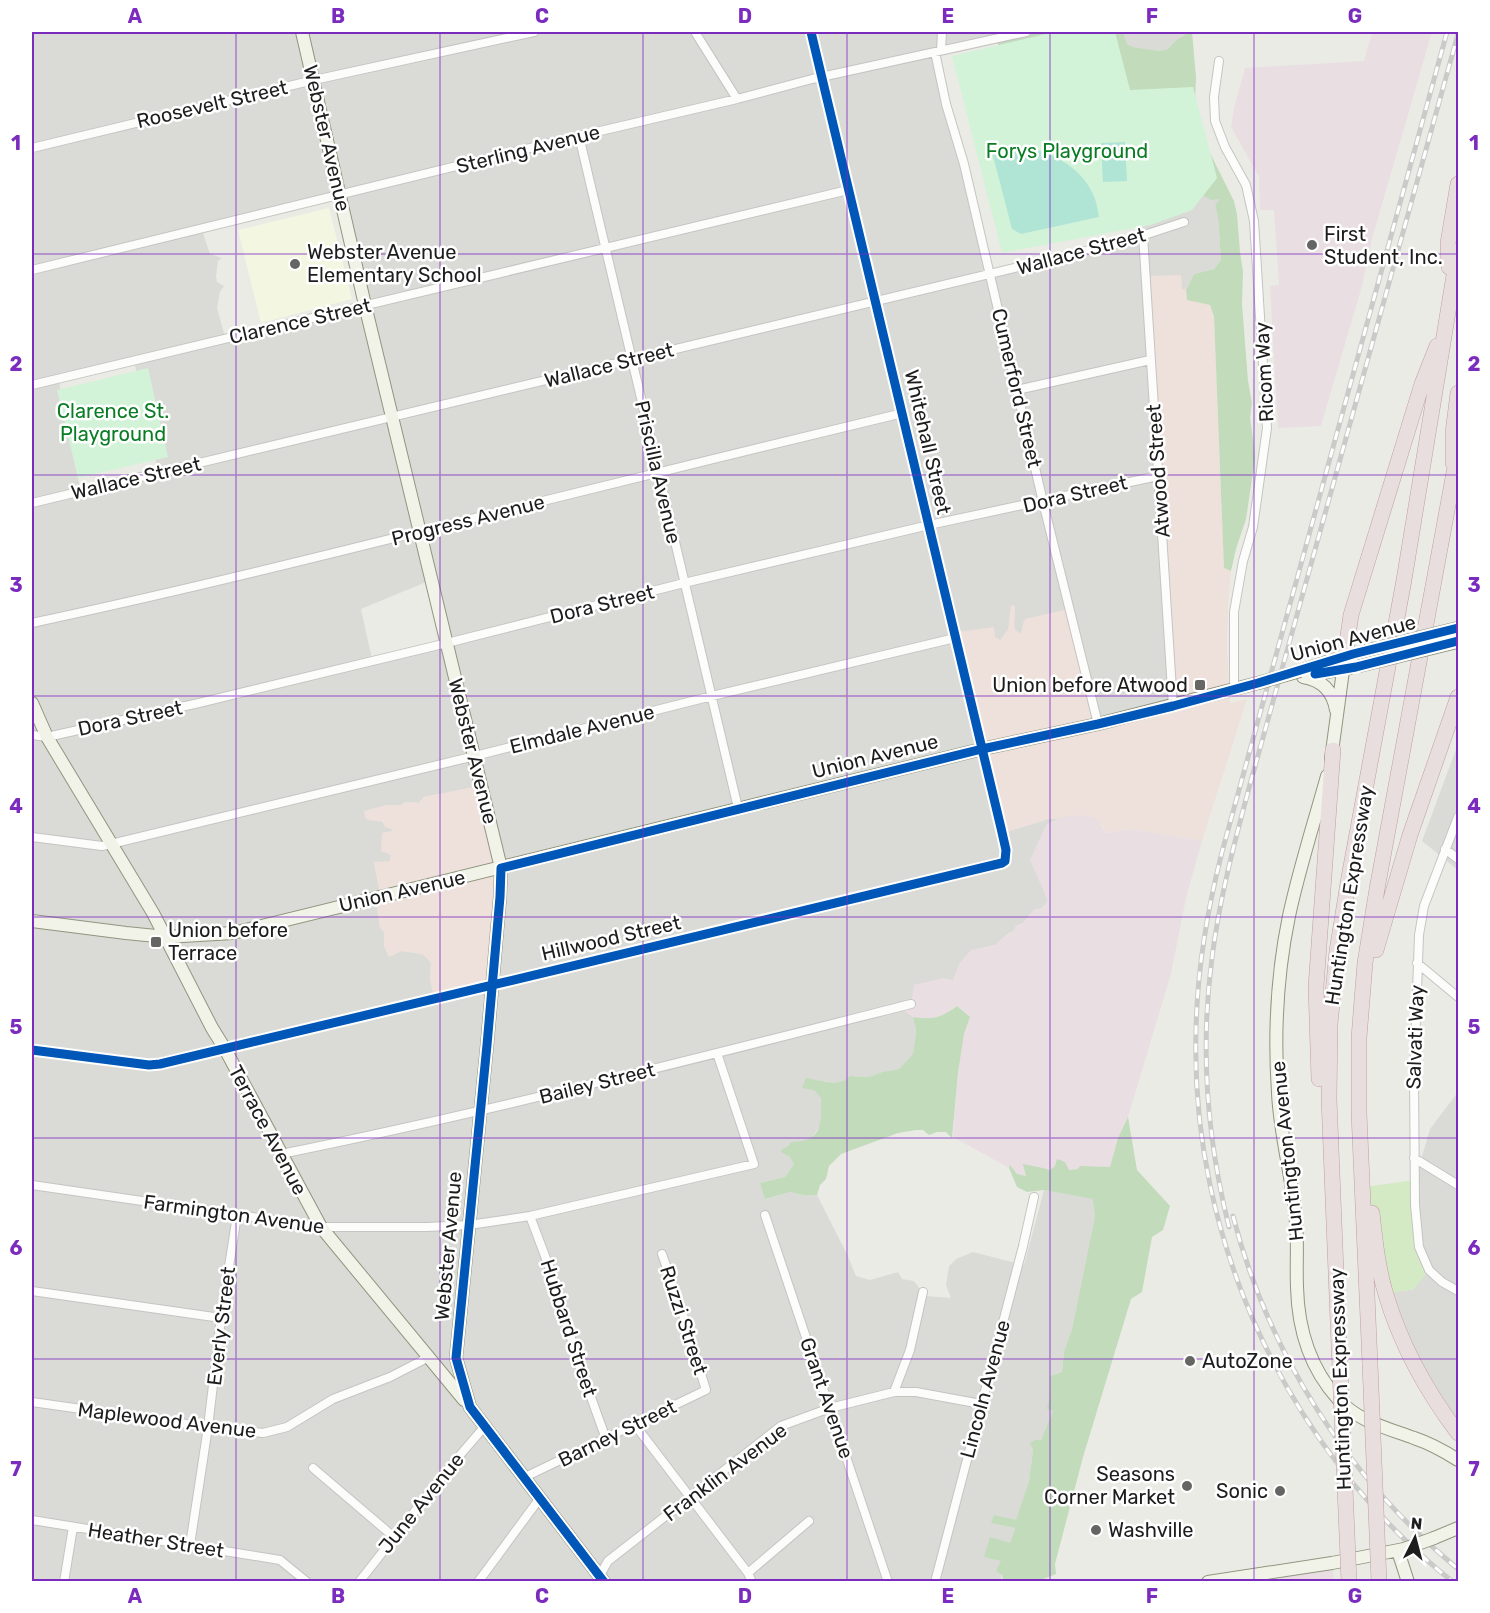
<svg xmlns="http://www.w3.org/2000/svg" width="1490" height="1613" font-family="Rubik,sans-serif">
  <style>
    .residential { fill: #dadad7; fill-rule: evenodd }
    .commercial { fill: #eee0da }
    .industrial { fill: #e9dfe3 }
    .education { fill: #f3f6e0 }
    .grass { fill: #d3eac4 }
    .forest { fill: #c1dbbb }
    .park { fill: #d3f3d8 }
    .pitch { fill: #b0e4d5 }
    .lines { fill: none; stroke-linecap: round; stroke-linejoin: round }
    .street-casing { stroke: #c4c4c2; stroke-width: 10 }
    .secondary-casing { stroke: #90967e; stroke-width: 14 }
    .highway-casing { stroke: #c19da2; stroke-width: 16 }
    .street { stroke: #fcfcfb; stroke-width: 8 }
    .secondary { stroke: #f1f3e9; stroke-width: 12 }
    .highway { stroke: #e9dede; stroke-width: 15 }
    .rail-casing { stroke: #cacac9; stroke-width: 5 }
    .rail { stroke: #fff; stroke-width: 3; stroke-dasharray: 9; stroke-linecap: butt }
    .secondary-bridge-casing { stroke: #90967e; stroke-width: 14; stroke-linecap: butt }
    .highway-bridge-casing { stroke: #c19da2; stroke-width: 16; stroke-linecap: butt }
    .secondary-bridge { stroke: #f1f3e9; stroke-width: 12 }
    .highway-bridge { stroke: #e9dede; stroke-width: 15 }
    .cycleway-casing { stroke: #fff; stroke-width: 13 }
    .cycleway { stroke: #0057b8; stroke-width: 9 }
    .grid { fill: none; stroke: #7b2cbf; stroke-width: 1.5; stroke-opacity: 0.55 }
    .poi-dot { fill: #656563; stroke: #fff; stroke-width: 2 }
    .labels { text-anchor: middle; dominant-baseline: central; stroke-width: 5; stroke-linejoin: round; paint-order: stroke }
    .street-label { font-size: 20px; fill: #1d1d1d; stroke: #fff }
    .park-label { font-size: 20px; fill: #0a7c24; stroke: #fff }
    .poi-label { font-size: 20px; fill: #1d1d1d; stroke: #fff; text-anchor: start }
    .neatline { fill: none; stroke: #7b2cbf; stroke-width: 2 }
    .grid-label { font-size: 20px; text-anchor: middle; font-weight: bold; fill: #7b2cbf }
  </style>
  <rect width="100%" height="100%" fill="#ebebe6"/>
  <path class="residential" d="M32 32H1027L936 53 991 275 1141 241 1143 239 1139 181 1221 199 1215 205 1218 217 1221 260 1214 269 1194 274 1188 288 1182 290 1171 708 1102 726 1024 621 1021 634 1015 630 1014 624 1015 606 1008 630 1000 641 995 637 994 627 1006 832 1048 819H1059L1042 885 1048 901 1042 908 1034 910 1023 923 1016 926 1014 931 1009 933 995 945 971 951 960 963 953 981 911 1004 905 1011 913 1017 916 1031 913 1054 899 1069 882 1072 869 1077 851 1076 846 1081 839 1083 806 1079 814 1090 822 1098 820 1126 810 1140 802 1142H791L782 1153 790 1157 794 1164 785 1177 760 1183 766 1199 790 1192 803 1195H817L847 1254 856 1276 870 1280 898 1272 902 1279 914 1281 925 1296 951 1298 946 1285 949 1266 956 1259 973 1252 1024 1265 1044 1190 1094 1199 1095 1216 1072 1329 1064 1352 1062 1372 1050 1376 1049 1400 1048 1409 1053 1411 1041 1440 1031 1448 1033 1451 1029 1481 1016 1521 994 1515 992 1523 1015 1528 1010 1543 985 1557 1002 1561 1001 1581 32 1582ZM340 195 363 308 226 340 217 308 220 292 224 286 217 282 216 276 218 261 222 258 210 254 202 230ZM133 364 135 365 141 399 148 404 158 407 155 457 158 476 85 495 81 493 59 382ZM431 580 445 643 372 659 361 609ZM480 786 491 991 482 992 430 981 431 963 427 958 422 954 402 951 389 956 384 946V932L380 927V893L374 862H390L391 855 382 833 392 831 394 829 383 823 386 805H401L406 802 419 803 424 797Z
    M1123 32H1186L1185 35 1176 40 1168 49 1160 51 1133 47 1127 44Z
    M1458 744V870L1422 841Z
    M1458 1092V1435L1386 1294 1414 1289 1419 1247 1415 1180 1430 1129Z"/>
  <path class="commercial" d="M1181 275 1182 289H1186L1187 300 1210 305 1214 316 1224 568 1231 571 1228 606 1227 649 1230 703 1247 699 1202 841 1130 829 1106 833 1102 825 1061 819H1048L1006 832 956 632 994 627 995 637 1000 640 1008 630 1011 605 1015 606 1014 624 1015 630 1021 634 1025 619 1068 609 1099 723 1171 708 1146 276Z
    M480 786 502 864 491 991 440 1002 435 1001 430 981 431 963 427 958 422 954 402 951 389 957 384 946V932L380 927 375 898 380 893 374 862 390 861 391 855 381 851 382 833 392 831 394 830 385 827 383 822 368 820 365 817 364 811 386 805H401L406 802 419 803 424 797Z"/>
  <path class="industrial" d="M1372 32H1432L1372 239 1362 286 1321 426 1278 428 1270 286 1279 285 1274 210H1260L1259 177 1231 127 1234 108 1245 68 1364 61Z
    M1078 815 1096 818 1106 833 1130 829 1202 841 1186 898 1171 974 1128 1117 1118 1138 1110 1167 1080 1166 1078 1169 1069 1170 1055 1166 1051 1170 1043 1168 1024 1165 1027 1176 1017 1174 1010 1166 1009 1168 953 1137 958 1073 964 1034 970 1017 957 1006 944 1015 928 1020 913 1017 905 1011V1009L911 1004 914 985 943 978 953 980 960 963 971 950 995 945 1009 933 1014 931 1016 926 1023 923 1034 910 1042 908 1048 901 1030 860 1046 825 1062 817Z
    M1333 1567 1334 1581H1281L1280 1576Z"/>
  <path class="education" d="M329 208 352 299 261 323 238 230Z"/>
  <path class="grass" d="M1415 1180 1419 1247 1430 1269 1414 1289 1386 1294 1364 1187Z"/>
  <path class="forest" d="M1027 32H1123L1127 44 1133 47 1160 51 1168 49 1176 40 1185 35 1186 32H1192L1196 77 1195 103 1205 143 1234 201 1237 214 1240 252 1243 272 1242 304 1248 381 1252 403 1250 418 1254 445 1255 459 1246 519 1236 549 1231 571 1224 568 1214 316 1210 305 1187 300 1186 289 1188 287 1194 274 1214 269 1221 260 1218 217 1215 205 1220 199 1211 200 1003 69 997 39Z
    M957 1006 970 1017 964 1034 958 1073 952 1138 946 1132H937L929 1135 923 1130H916L898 1133 841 1154 829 1166 826 1179 820 1185 817 1195H803L790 1192 765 1199 760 1183 785 1177 794 1164 790 1157 782 1153 781 1150 788 1146 791 1142C823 1142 821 1124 821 1098L814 1090 802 1088 806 1078C820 1080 841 1088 850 1076L869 1077 882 1072 899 1069 913 1054 916 1031 913 1017C933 1020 941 1018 957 1006Z
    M1128 1117 1137 1170 1170 1206 1163 1230 1152 1237 1142 1292 1131 1299 1083 1457 1055 1564 1056 1574 1038 1581H1003L1002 1575 996 1571 1001 1561 984 1557 990 1537 1010 1543 1015 1528 991 1523 994 1515 1016 1520 1029 1481 1033 1451 1030 1443 1035 1440H1041L1053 1411 1047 1409 1049 1400 1050 1376 1062 1372 1064 1352 1072 1329 1095 1216 1093 1199 1044 1190 1027 1192 1017 1187 1009 1168 1010 1165 1017 1174 1026 1176 1023 1164 1043 1168 1050 1170 1055 1166 1057 1159 1065 1162 1069 1170 1078 1169 1080 1166 1110 1167 1118 1138Z"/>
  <path class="park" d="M1054 32H1115L1130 90 1193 87 1217 178 1192 210 1151 225 1002 253 952 56Z
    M148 368 168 457 78 478 57 390Z"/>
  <path class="pitch" d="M1125 142 1127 181 1103 182 1101 143Z
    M1025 147C1055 153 1084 169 1095 199 1097 205 1098 211 1099 217L1021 234 1012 229 992 152 1008 148Z"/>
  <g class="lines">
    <g class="street-casing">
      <path id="street" d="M695 32 737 99
        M941 50 942 32
        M935 52 946 104 964 164 1043 502 1098 724
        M1219 61 1214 97 1215 121 1225 147 1246 185 1254 221 1267 428 1253 527 1243 561 1234 612V690
        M579 136 738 808
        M32 148 314 80 534 32
        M1143 235 1173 706
        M32 270 579 136 737 99 812 79 1026 32
        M32 385 848 190
        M1017 390 1150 360
        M32 503 1123 242 1184 222
        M32 623C206 586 378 542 551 499 668 470 786 441 903 413
        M32 735 47 737 199 703 447 643 684 583 929 525 1158 476
        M1458 817 1424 906 1419 935 1414 1075 1415 1205 1419 1247 1429 1270 1442 1282 1458 1291
        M32 837 102 846 111 844 475 756 712 696 955 638
        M1445 849 1458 859
        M1417 963 1458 997
        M32 1050 149 1065 160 1064C441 998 721 930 1002 863L1005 861 1006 850 1001 828 811 32
        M281 1154C493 1111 702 1057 911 1004
        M1414 1158 1458 1185
        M32 1185 321 1227H427L469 1225 530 1216 754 1164 717 1053
        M765 1215 888 1582
        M530 1216 551 1272 578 1361 606 1439
        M32 1291 221 1318
        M894 1392 910 1350 923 1292
        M32 1402 208 1427 263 1433 287 1427 333 1399 390 1377 429 1357
        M635 1425 748 1573 752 1582
        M313 1468 394 1537
        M525 1477 706 1390 681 1308 662 1254
        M32 1520 280 1560 307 1582
        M190 1545 208 1427 221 1318 237 1215
        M748 1573 809 1521
        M64 1582 73 1527
        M359 1582 448 1469 485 1426
        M478 1582 540 1498
        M596 1582 608 1561 781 1426 830 1408 894 1392H916L981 1404
        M935 1582 1023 1246 1034 1197"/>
    </g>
    <g class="secondary-casing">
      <path id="secondary" d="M302 32 365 305 501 868 500 897 487 1045 456 1358 470 1407 604 1582
        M1300 671 1351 654
        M1303 676 1350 668
        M1303 677C1322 680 1333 691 1336 710
        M32 703 47 737 153 913 212 1028 225 1049 321 1227 464 1400
        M1331 759 1345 656
        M1327 776C1314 823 1299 869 1289 916 1277 974 1274 1034 1278 1093 1280 1137 1293 1179 1296 1223 1298 1244 1296 1265 1297 1287 1298 1329 1309 1367 1338 1399 1357 1421 1387 1428 1414 1438 1429 1443 1444 1451 1458 1460
        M32 921 126 933 166 937 233 933 982 749 1098 724 1258 683
        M1434 1538 1458 1528
        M1398 1551 1408 1582
        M1208 1582 1332 1563 1404 1549"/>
    </g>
    <g class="highway-casing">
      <path id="highway" d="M1449 267 1448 243 1458 184
        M1453 463V433L1458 393
        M1345 656 1351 615 1422 384 1437 346
        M1376 950 1410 835 1458 697
        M1319 1079 1316 987 1333 750
        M1372 1213C1375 1241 1378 1269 1386 1295 1401 1345 1427 1392 1458 1433
        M1339 1346 1329 1099 1330 1024 1337 951 1349 877 1404 580 1458 251
        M1370 1364 1359 1113V1038L1362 1000 1365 963 1377 889 1458 451"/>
    </g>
    <use href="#street" class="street"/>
    <use href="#secondary" class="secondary"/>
    <use href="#highway" class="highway"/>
    <g class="rail-casing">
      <path id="rail" d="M1447 32 1222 852C1207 911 1197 970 1196 1031 1190 1240 1288 1451 1453 1582
        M1233 1216C1269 1355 1348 1478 1458 1569
        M1229 1227C1207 1139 1200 1048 1212 958 1219 901 1234 844 1249 788L1458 34"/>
    </g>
    <use href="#rail" class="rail"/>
    <g class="secondary-bridge-casing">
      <path id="secondary-bridge" d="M1361 652 1458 628
        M1359 666 1457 642
        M1258 683 1300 671
        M1404 1549 1434 1538"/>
    </g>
    <g class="highway-bridge-casing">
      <path id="highway-bridge" d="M1339 1346 1349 1582
        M1370 1364 1379 1582"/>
    </g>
    <use href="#secondary-bridge" class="secondary-bridge"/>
    <use href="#highway-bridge" class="highway-bridge"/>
    <g class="cycleway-casing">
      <path id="cycleway" d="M1315 674 1356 667 1458 641
        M32 1050 149 1065 160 1064C441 998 721 930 1002 863L1005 861 1006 850 1001 828 811 32
        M604 1582 470 1407 456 1358 487 1045 500 897 501 868 982 749 1098 724 1173 706 1258 683 1353 654 1458 628"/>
    </g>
    <use href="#cycleway" class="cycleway"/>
  </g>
  <path class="grid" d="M236 32V1582M440 32V1582M643 32V1582M847 32V1582M1050 32V1582M1254 32V1582M32 254H1458M32 475H1458M32 696H1458M32 917H1458M32 1138H1458M32 1359H1458"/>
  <g class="poi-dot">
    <circle cx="1312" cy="245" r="6"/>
    <circle cx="295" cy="264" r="6"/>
    <rect x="1194" y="679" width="12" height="12" rx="3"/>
    <rect x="150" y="936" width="12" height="12" rx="3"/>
    <circle cx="1190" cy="1361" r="6"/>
    <circle cx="1187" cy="1486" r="6"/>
    <circle cx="1280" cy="1491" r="6"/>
    <circle cx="1096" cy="1530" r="6"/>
  </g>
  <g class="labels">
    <g class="street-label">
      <text transform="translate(212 104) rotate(-13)">Roosevelt Street</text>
      <text transform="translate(327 138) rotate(77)">Webster Avenue</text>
      <text transform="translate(528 149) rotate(-14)">Sterling Avenue</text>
      <text transform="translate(1081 251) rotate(-15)">Wallace Street</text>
      <text transform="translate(300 321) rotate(-13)">Clarence Street</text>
      <text transform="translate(609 365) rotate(-14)">Wallace Street</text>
      <text transform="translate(1264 372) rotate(-93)">Ricom Way</text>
      <text transform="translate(1017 388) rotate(77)">Cumerford Street</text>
      <text transform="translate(928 442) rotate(77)">Whitehall Street</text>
      <text transform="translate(1158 471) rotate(-94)">Atwood Street</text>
      <text transform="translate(658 472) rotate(77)">Priscilla Avenue</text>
      <text transform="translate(136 478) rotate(-13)">Wallace Street</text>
      <text transform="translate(1075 494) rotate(-13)">Dora Street</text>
      <text transform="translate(468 520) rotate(-14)">Progress Avenue</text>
      <text transform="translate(602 604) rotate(-14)">Dora Street</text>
      <text transform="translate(1353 638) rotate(-15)">Union Avenue</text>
      <text transform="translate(130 718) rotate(-12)">Dora Street</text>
      <text transform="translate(582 729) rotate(-14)">Elmdale Avenue</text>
      <text transform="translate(473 751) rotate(76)">Webster Avenue</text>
      <text transform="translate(875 756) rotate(-14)">Union Avenue</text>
      <text transform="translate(402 891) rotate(-13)">Union Avenue</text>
      <text transform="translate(1349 895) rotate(-81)">Huntington Expressway</text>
      <text transform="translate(611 938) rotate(-13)">Hillwood Street</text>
      <text transform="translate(1415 1037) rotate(-88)">Salvati Way</text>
      <text transform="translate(597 1083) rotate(-14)">Bailey Street</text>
      <text transform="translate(268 1130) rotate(62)">Terrace Avenue</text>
      <text transform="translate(1287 1151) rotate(-96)">Huntington Avenue</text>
      <text transform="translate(234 1214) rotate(8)">Farmington Avenue</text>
      <text transform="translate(448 1246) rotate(-85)">Webster Avenue</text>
      <text transform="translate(684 1320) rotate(72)">Ruzzi Street</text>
      <text transform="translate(221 1326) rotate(-83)">Everly Street</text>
      <text transform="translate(569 1328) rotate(72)">Hubbard Street</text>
      <text transform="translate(1340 1379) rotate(-92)">Huntington Expressway</text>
      <text transform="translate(985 1389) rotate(-75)">Lincoln Avenue</text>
      <text transform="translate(827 1398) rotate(71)">Grant Avenue</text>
      <text transform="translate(167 1420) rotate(7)">Maplewood Avenue</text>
      <text transform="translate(617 1433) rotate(-26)">Barney Street</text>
      <text transform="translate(725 1472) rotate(-37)">Franklin Avenue</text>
      <text transform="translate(421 1503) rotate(-51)">June Avenue</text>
      <text transform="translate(156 1540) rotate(9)">Heather Street</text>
    </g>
    <g class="park-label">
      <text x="1067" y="151">Forys Playground</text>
      <text x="113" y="411">Clarence St.<tspan x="113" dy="23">Playground</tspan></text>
    </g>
    <g class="poi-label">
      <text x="1324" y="234">First<tspan x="1324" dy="23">Student, Inc.</tspan></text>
      <text x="307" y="252">Webster Avenue<tspan x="307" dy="23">Elementary School</tspan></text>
      <text x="1188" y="685" text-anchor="end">Union before Atwood</text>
      <text x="168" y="930">Union before<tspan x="168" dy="23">Terrace</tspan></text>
      <text x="1202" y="1361">AutoZone</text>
      <text x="1175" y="1474" text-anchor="end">Seasons<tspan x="1175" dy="23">Corner Market</tspan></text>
      <text x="1268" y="1491" text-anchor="end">Sonic</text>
      <text x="1108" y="1530">Washville</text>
    </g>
  </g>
  <rect width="1490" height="1613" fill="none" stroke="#ffffff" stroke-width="66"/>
  <g transform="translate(1415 1538) rotate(6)" stroke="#ffffff" stroke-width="4.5" paint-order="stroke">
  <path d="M0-4.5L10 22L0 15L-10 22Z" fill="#1d1d1d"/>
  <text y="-9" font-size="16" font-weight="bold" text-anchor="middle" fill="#1d1d1d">N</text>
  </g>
  <rect x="33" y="33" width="1424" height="1547" class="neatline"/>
  <g class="grid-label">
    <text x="135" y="23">A</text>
    <text x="338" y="23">B</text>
    <text x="542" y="23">C</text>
    <text x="745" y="23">D</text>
    <text x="948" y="23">E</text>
    <text x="1152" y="23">F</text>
    <text x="1355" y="23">G</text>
    <text x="16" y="150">1</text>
    <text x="1474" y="150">1</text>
    <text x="16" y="371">2</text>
    <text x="1474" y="371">2</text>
    <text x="16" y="592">3</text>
    <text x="1474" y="592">3</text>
    <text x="16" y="813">4</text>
    <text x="1474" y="813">4</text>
    <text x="16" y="1034">5</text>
    <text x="1474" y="1034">5</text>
    <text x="16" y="1255">6</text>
    <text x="1474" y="1255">6</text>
    <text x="16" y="1476">7</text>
    <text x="1474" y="1476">7</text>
    <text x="135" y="1603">A</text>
    <text x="338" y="1603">B</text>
    <text x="542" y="1603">C</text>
    <text x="745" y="1603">D</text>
    <text x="948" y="1603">E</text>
    <text x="1152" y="1603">F</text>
    <text x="1355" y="1603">G</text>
  </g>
</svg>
